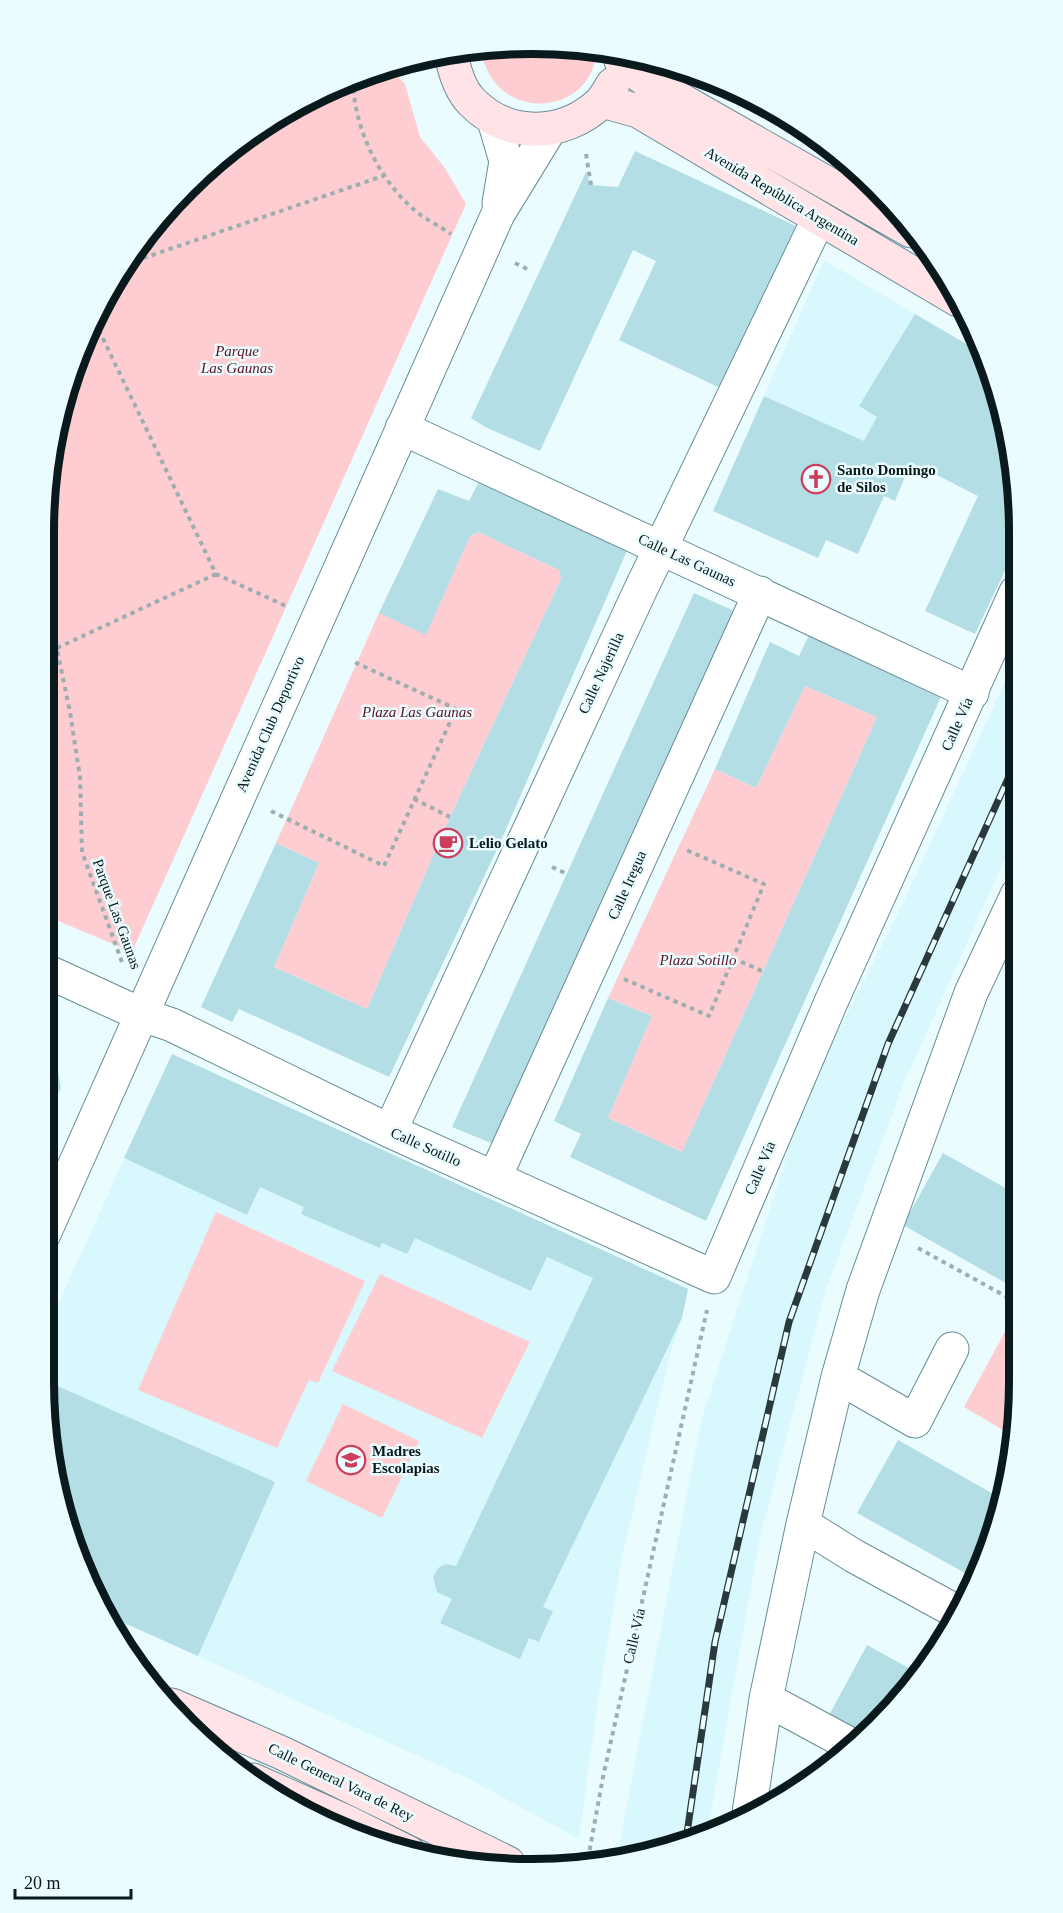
<svg xmlns="http://www.w3.org/2000/svg" width="1063" height="1913" font-family="'Times New Roman',serif">
  <style>
    .built { fill: #d9f8fe }
    .green { fill: #fdcdd1 }
    .building { fill: #b4dee6 }
    .lines { fill: none; stroke-linecap: round; stroke-linejoin: round }
    .street-casing { stroke: #668d95; stroke-width: 35 }
    .secondary-casing { stroke: #668d95; stroke-width: 35 }
    .path { stroke: #9daeb1; stroke-width: 4; stroke-dasharray: 4.5 4.5; stroke-linecap: butt }
    .street { stroke: #fff; stroke-width: 33 }
    .secondary { stroke: #ffe3e6; stroke-width: 33 }
    .rail-casing { stroke: #29393c; stroke-width: 7 }
    .rail { stroke: #ebfcff; stroke-width: 4.5; stroke-dasharray: 14; stroke-linecap: butt }
    .labels { text-anchor: middle; dominant-baseline: central; stroke-width: 5; stroke-linejoin: round; paint-order: stroke }
    .street-label { font-size: 15px; fill: #09191c; stroke: #ebfcff }
    .park-label { font-size: 15px; font-style: italic; fill: #5b1223; stroke: #ebfcff }
    .poi-label { font-size: 15px; font-weight: bold; fill: #09191c; stroke: #ebfcff; text-anchor: start }
    .rim { fill: none; stroke: #09191c; stroke-width: 8 }
  </style>
  <rect width="100%" height="100%" fill="#ebfcff"/>
  <path class="built" d="M834 151 854 165 872 186 828 164Z
    M824 260 985 355 1015 468 1016 514 911 462 764 396Z
    M1016 658 1017 832 904 1083 826 1289 760 1537 707 1835 625 1854 618 1851 701 1421 808 1091 902 905Z
    M172 1054 688 1289 682 1318 670 1354 622 1557 598 1700 579 1839 469 1779 111 1617 70 1539 44 1382V1335Z"/>
  <path class="green" d="M499 45 595 48H597C594 119 491 125 481 48Z
    M388 66 405 84 420 137 445 168 466 204 132 952 44 915 45 500 60 405 109 288 164 210 234 145 315 94Z
    M478 532 559 570 561 579 450 817 367 1009 274 967 319 863 276 843 379 613 426 634 470 536Z
    M805 686 877 717 682 1152 608 1118 652 1016 608 998 715 769 756 788Z
    M216 1212 365 1281 318 1383 309 1380 277 1448 138 1390Z
    M380 1274 530 1342 482 1438 332 1371Z
    M1018 1308V1413L1015 1437 964 1407Z
    M343 1404 419 1441 382 1518 306 1481Z"/>
  <path class="building" d="M678 67 688 69 775 109 822 142 820 147Z
    M635 151 796 226 720 388 619 340 656 261 633 250 540 451 485 427 471 418 586 172 591 185 618 187Z
    M915 314 985 355 1015 468 1016 547 975 634 925 611 978 496 911 462 895 501 884 496 858 554 826 540 818 558 713 511 764 396 864 441 877 417 859 406Z
    M482 476 629 546 500 843 389 1077 239 1009 232 1022 201 1007 276 843 319 863 274 967 367 1009 450 817 561 579 559 570 478 532 470 536 426 635 379 613 438 489 469 501Z
    M694 593 741 614 498 1146 452 1127Z
    M811 631 945 688 706 1221 570 1157 581 1134 554 1121 608 998 652 1016 608 1118 682 1152 877 717 805 686 756 788 715 769 770 642 799 656Z
    M44 1038 58 1071 61 1088 44 1124Z
    M172 1054 688 1289 682 1318 543 1607 553 1611 539 1642 529 1638 520 1659 440 1623 452 1599 437 1592 433 1577 438 1568 446 1564 456 1566 593 1278 547 1257 531 1291 415 1238 407 1254 382 1243 380 1248 301 1214 304 1207 260 1187 247 1215 124 1158Z
    M943 1153 1018 1195V1290L903 1225Z
    M44 1380 275 1482 198 1656 111 1617 70 1539Z
    M898 1440 1004 1500 1003 1508 974 1578 857 1513Z
    M867 1645 916 1672 862 1738 827 1719Z
    M808 1765 817 1771 799 1782Z"/>
  <g class="lines">
    <g class="street-casing">
      <path id="street" d="M494 120 506 161 499 203
        M402 428 972 693
        M44 970 140 1014 172 1025 390 1131 714 1277 831 1002 1016 592
        M390 1131 638 595 819 218
        M495 1177 760 593
        M44 1234 498 214 550 129
        M838 1377 915 1421 952 1349
        M803 1524 854 1556 959 1613
        M766 1699 855 1747
        M749 1813 766 1699 803 1524 838 1377 863 1290 971 993 1017 895"/>
    </g>
    <g class="secondary-casing">
      <path id="secondary" d="M451 53C454 70 459 89 472 102 508 139 564 137 600 103 605 98 609 90 613 84
        M621 61 646 80 911 231
        M602 101 638 111 958 300
        M172 1705 282 1753 508 1863
        M253 1780 347 1822 409 1853"/>
    </g>
    <path class="path" d="M353 80C354 127 377 176 412 208 423 218 438 225 451 234
      M586 154 591 185
      M515 263 531 271
      M126 264 383 176
      M95 322 216 574 286 606
      M44 609 52 625 70 712 80 777 82 852 123 965
      M57 648 216 574
      M414 799 450 817
      M271 811 384 866 456 709 354 662
      M552 867 567 874
      M733 958 764 972
      M624 979 709 1016 764 884 684 849
      M918 1248 1018 1303
      M588 1859 603 1777 707 1310"/>
    <use href="#street" class="street"/>
    <use href="#secondary" class="secondary"/>
    <g class="rail-casing">
      <path id="rail" d="M686 1840 715 1642 789 1322 888 1044 1016 761"/>
    </g>
    <use href="#rail" class="rail"/>
  </g>
  <defs>
    <g id="church-ring" transform="scale(1.5)"><circle r="9.5" fill="#ebfcff" stroke="#cd3d5c" stroke-width="1.5"/><path d="M-1.2-6h2.4v3.5h3.3v2.4h-3.3V6h-2.4V-.1h-3.3v-2.4h3.3Z" fill="#cd3d5c"/></g>
    <g id="cafe-ring" transform="scale(1.5)"><circle r="9.5" fill="#ebfcff" stroke="#cd3d5c" stroke-width="1.5"/><path d="M-5.5-4.5H6V0H3Q3 3.5 0 3.5H-2.5Q-5.5 3.5-5.5 0ZM3-3.2v2h1.7v-2ZM-6 4.5H4V6H-6Z" fill="#cd3d5c"/></g>
    <g id="school-ring" transform="scale(1.5)"><circle r="9.5" fill="#ebfcff" stroke="#cd3d5c" stroke-width="1.5"/><path d="M0-5L7-2L0 1L-7-2ZM-4 1L0 2.5L4 1V4Q0 6-4 4Z" fill="#cd3d5c"/></g>
  </defs>
  <g fill-rule="evenodd">
    <use href="#church-ring" x="816" y="479"/>
    <use href="#cafe-ring" x="448" y="843"/>
    <use href="#school-ring" x="351" y="1460"/>
  </g>
  <g class="labels">
    <g class="street-label">
      <text transform="translate(782 196) rotate(31)">Avenida República Argentina</text>
      <text transform="translate(687 560) rotate(25)">Calle Las Gaunas</text>
      <text transform="translate(601 673) rotate(-65)">Calle Najerilla</text>
      <text transform="translate(270 724) rotate(-66)">Avenida Club Deportivo</text>
      <text transform="translate(957 724) rotate(-66)">Calle Vía</text>
      <text transform="translate(627 885) rotate(-66)">Calle Iregua</text>
      <text transform="translate(117 914) rotate(70)">Parque Las Gaunas</text>
      <text transform="translate(426 1147) rotate(24)">Calle Sotillo</text>
      <text transform="translate(760 1168) rotate(-67)">Calle Vía</text>
      <text transform="translate(634 1636) rotate(-77)">Calle Vía</text>
      <text transform="translate(341 1782) rotate(26)">Calle General Vara de Rey</text>
    </g>
    <g class="park-label">
      <text x="237" y="351">Parque<tspan x="237" dy="17">Las Gaunas</tspan></text>
      <text x="417" y="712">Plaza Las Gaunas</text>
      <text x="698" y="960">Plaza Sotillo</text>
    </g>
    <g class="poi-label">
      <text x="837" y="470">Santo Domingo<tspan x="837" dy="17">de Silos</tspan></text>
      <text x="469" y="843">Lelio Gelato</text>
      <text x="372" y="1451">Madres<tspan x="372" dy="17">Escolapias</tspan></text>
    </g>
  </g>
  <path d="M0 0H1063V1913H0ZM531 54H532A477 477 0 0 1 1009 531V1382A477 477 0 0 1 532 1859H531A477 477 0 0 1 54 1382V531A477 477 0 0 1 531 54Z" fill="#ebfcff" fill-rule="evenodd"/>
  <path class="rim" d="M531 54H532A477 477 0 0 1 1009 531V1382A477 477 0 0 1 532 1859H531A477 477 0 0 1 54 1382V531A477 477 0 0 1 531 54Z"/>
  <path d="M15 1889v9h116v-9" fill="none" stroke="#09191c" stroke-width="3"/>
  <text x="24" y="1889" font-size="18" fill="#09191c" stroke="#ebfcff" stroke-width="4.5" paint-order="stroke">20 m</text>
</svg>
